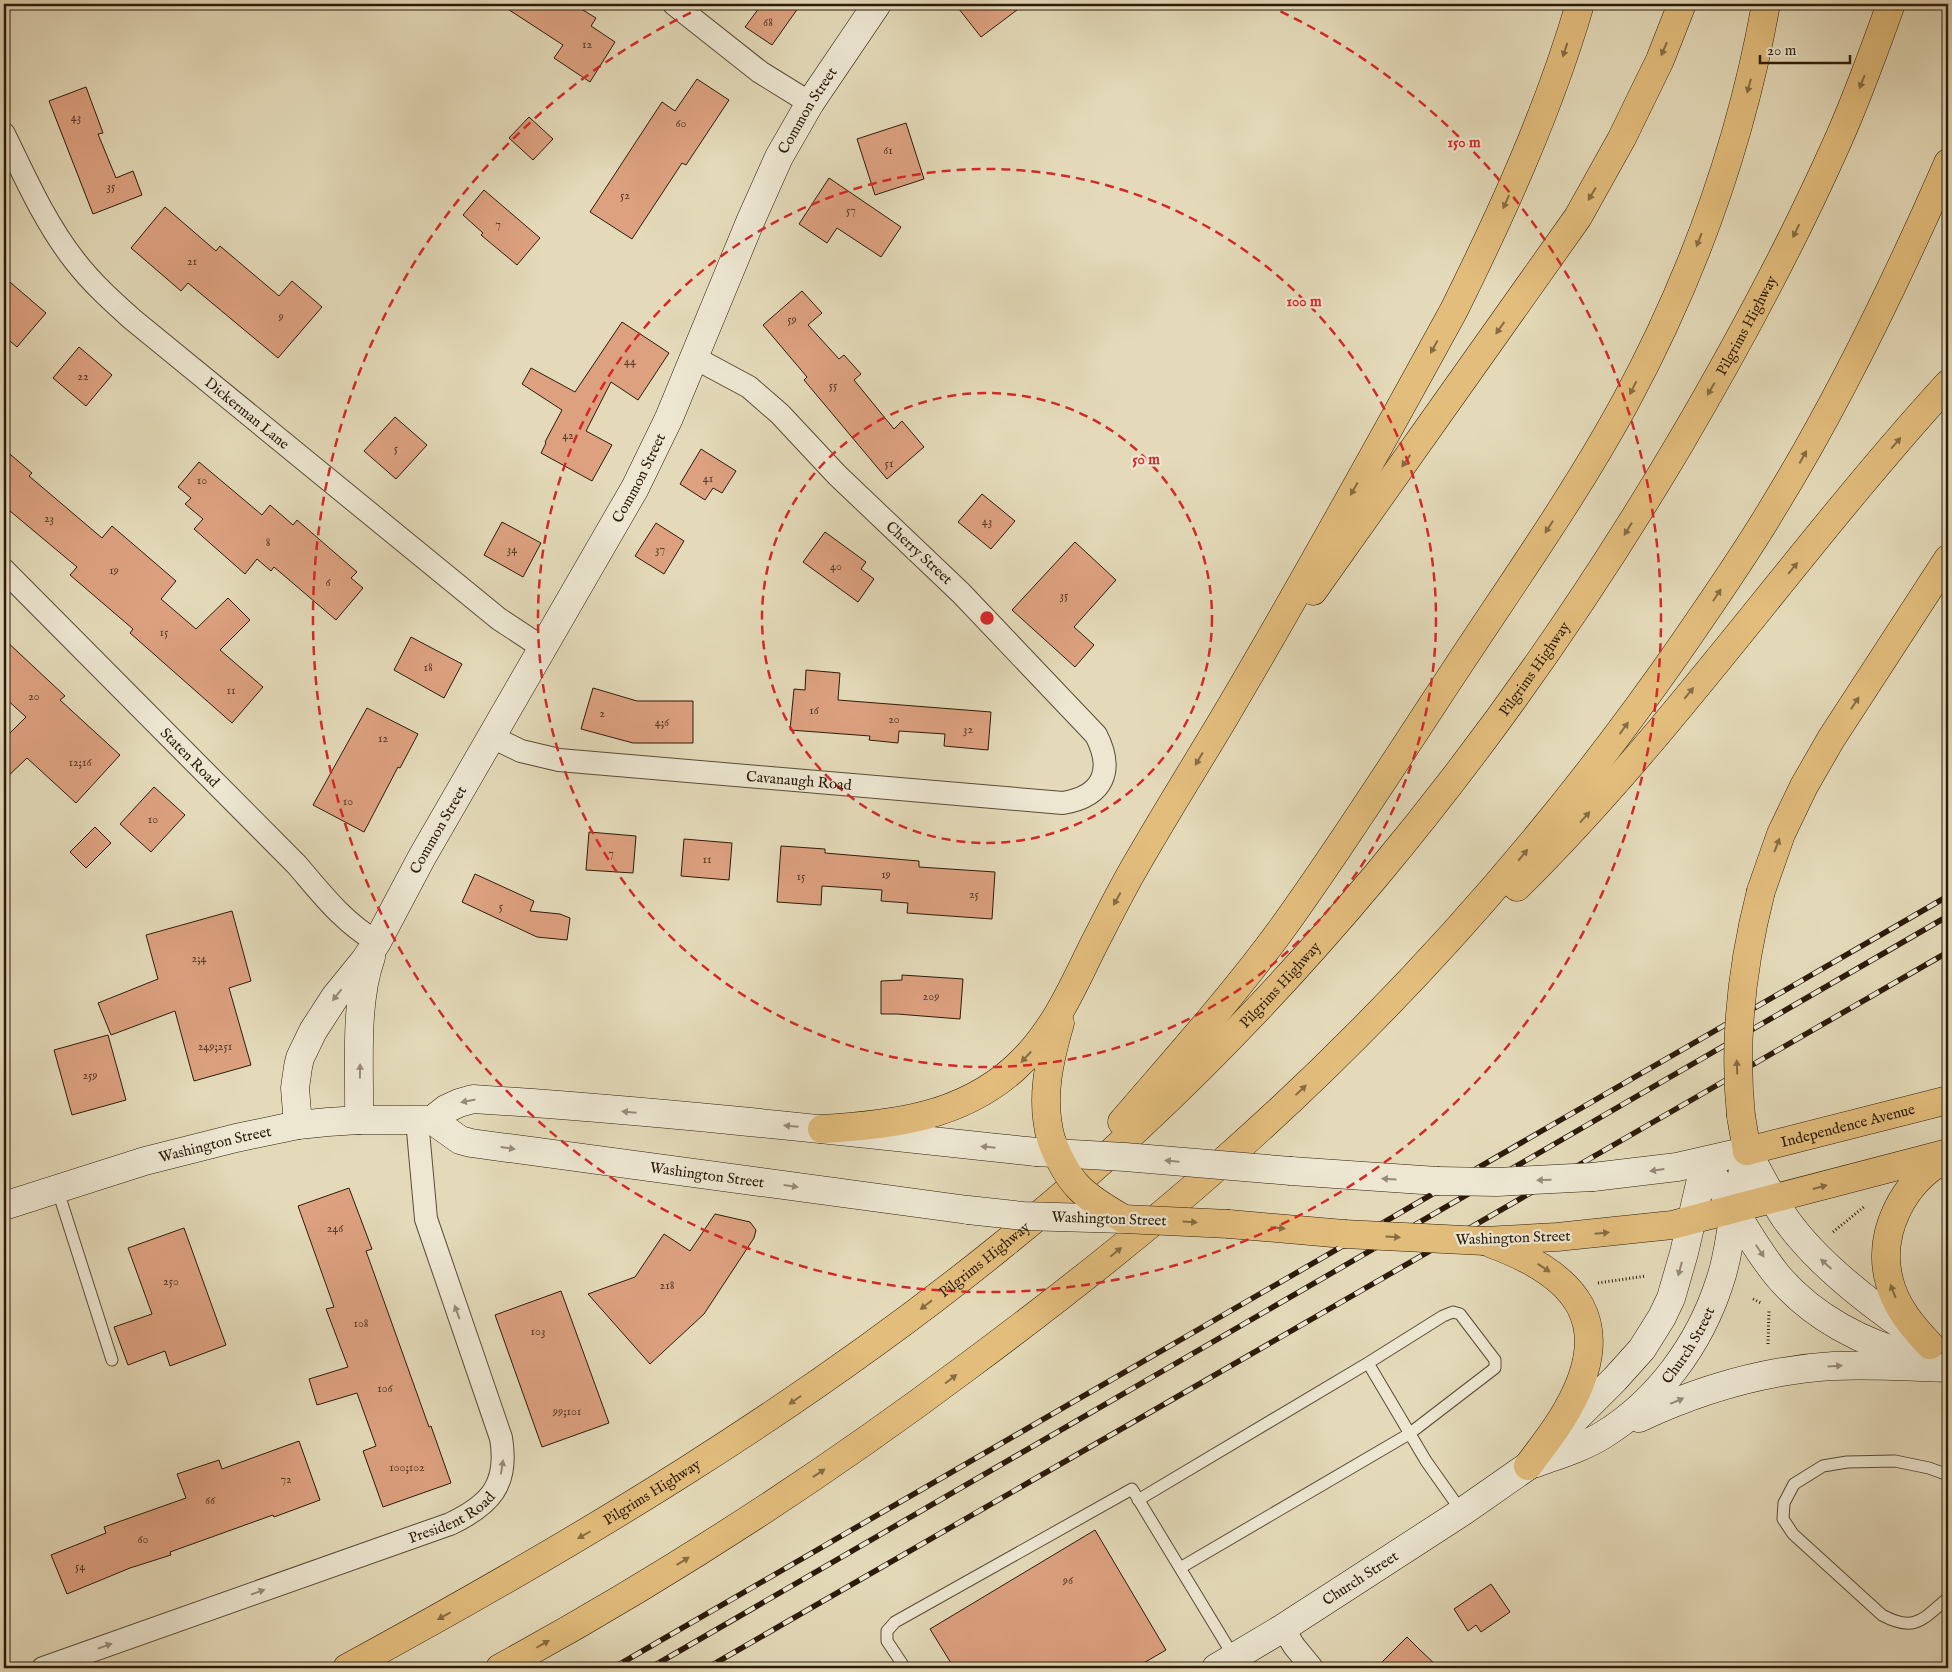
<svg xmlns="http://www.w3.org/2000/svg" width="1952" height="1672" font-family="'IM FELL English',serif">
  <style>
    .building { fill: #dda180; stroke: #2c1b0a }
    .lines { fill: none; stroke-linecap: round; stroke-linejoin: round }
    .lane-casing { stroke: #5a4b36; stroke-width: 13 }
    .street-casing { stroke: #5a4b36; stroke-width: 24 }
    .secondary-casing { stroke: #2c1b0a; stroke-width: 29 }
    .primary-casing { stroke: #2c1b0a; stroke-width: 29 }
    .highway-casing { stroke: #2c1b0a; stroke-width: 29 }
    .path { stroke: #2c1b0a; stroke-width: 3; stroke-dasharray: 1 2.5; stroke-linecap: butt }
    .lane { stroke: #ede7d2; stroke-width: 11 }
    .street { stroke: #ede7d2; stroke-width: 22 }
    .secondary { stroke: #ede7d2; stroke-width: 28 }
    .primary { stroke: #e2bd7c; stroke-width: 28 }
    .highway { stroke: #e2bd7c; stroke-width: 28 }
    .rail-casing { stroke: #2c1b0a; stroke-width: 5.5 }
    .rail { stroke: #ede7d2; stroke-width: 4; stroke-dasharray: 11; stroke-linecap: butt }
    .secondary-bridge-casing { stroke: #2c1b0a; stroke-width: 29; stroke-linecap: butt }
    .primary-bridge-casing { stroke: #2c1b0a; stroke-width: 29; stroke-linecap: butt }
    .highway-bridge-casing { stroke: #2c1b0a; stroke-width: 29; stroke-linecap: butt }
    .secondary-bridge { stroke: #ede7d2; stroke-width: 28 }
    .primary-bridge { stroke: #e2bd7c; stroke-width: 28 }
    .highway-bridge { stroke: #e2bd7c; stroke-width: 28 }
    .oneway { fill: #876c43 }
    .oneway2 { fill: #968b78 }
    .ring { fill: none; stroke: #d62828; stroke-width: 2.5; stroke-dasharray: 9 6 }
    .labels { text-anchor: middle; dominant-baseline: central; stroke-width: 4.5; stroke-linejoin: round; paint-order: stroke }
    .number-label { font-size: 12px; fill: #583c28 }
    .street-label { font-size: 15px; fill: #2c1b0a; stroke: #ede7d2 }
    .centre { fill: #d62828; stroke: #ede7d2; stroke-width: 2.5 }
    .ring-label { font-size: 15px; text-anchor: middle; font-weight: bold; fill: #d62828; stroke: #ede7d2; stroke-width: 4.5; stroke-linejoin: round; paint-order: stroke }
  </style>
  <rect width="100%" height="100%" fill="#e4dab9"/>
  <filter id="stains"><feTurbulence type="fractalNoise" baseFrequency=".004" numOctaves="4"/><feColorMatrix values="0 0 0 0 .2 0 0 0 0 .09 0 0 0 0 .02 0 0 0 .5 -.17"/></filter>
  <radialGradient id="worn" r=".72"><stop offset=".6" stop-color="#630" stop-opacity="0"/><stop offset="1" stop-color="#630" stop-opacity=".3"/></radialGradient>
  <path class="building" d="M500 4H573L596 18 591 26 615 42 590 82 554 58 563 45Z
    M762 4H801L772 45 745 27Z
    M955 4H1025L981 37Z
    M697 79 729 100 686 165 682 163 632 239 590 212 662 102 675 111Z
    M86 87 103 133 98 134 116 178 133 171 142 195 93 214 49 101Z
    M529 117 553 139 533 160 509 138Z
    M906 123 924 179 875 195 857 139Z
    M829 178 901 227 881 257 837 228 827 243 799 224Z
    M484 190 540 238 517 265 481 235 483 233 463 215Z
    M165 207 216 251 220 246 279 296 292 281 322 307 278 358 188 283 181 291 131 248Z
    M4 277 46 313 17 347 4 336Z
    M802 291 822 313 808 325 839 359 844 355 861 374 854 380 894 429 902 421 924 447 887 479 804 380 807 377 763 325Z
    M622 322 669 353 638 400 611 382 586 431 612 445 592 481 541 453 546 443 545 442 562 410 522 384 531 368 575 392Z
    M79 347 112 375 86 406 53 378Z
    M395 417 427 445 396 479 364 451Z
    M4 449 32 473 29 476 102 538 112 526 176 581 161 599 196 629 228 598 250 620 220 650 263 687 232 723 130 633 133 629 70 575 77 567 4 506Z
    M701 449 736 471 722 493 713 488 705 500 680 484Z
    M199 462 262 515 270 505 293 525 297 520 357 572 351 578 363 588 336 620 274 567 271 571 257 559 245 574 194 529 203 519 185 504 191 498 178 487Z
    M982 494 1015 521 991 549 958 522Z
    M502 522 541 543 523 577 484 555Z
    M656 523 684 541 664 574 635 556Z
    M825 532 866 562 861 569 874 579 858 602 803 562Z
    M1075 542 1116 580 1074 627 1094 645 1075 667 1012 610Z
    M411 637 462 664 444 698 394 670Z
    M4 639 65 696 60 700 120 755 76 803 27 758 4 780V739L26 717 4 697Z
    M806 670 840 673 838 700 991 712 988 750 944 746 945 734 899 731 898 743 869 740 870 736 790 730 794 689 805 690Z
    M593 688 637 701H693V743H633L581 729Z
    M367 708 418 734 400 768 398 767 364 832 313 805Z
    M154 787 185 815 151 852 120 824Z
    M95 827 111 843 86 868 70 852Z
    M589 832 636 836 633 873 586 870Z
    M684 839 732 843 729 880 681 876Z
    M781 846 825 849V853L919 861V867L995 872 992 919 907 913 908 903 881 901 882 890 822 886 821 905 777 902Z
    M475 874 534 901 530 911 560 914 570 918 567 940 537 937 462 902Z
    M232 911 251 981 229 988 251 1065 194 1081 175 1011 111 1035 98 1003 158 979 146 935Z
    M902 975 963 979 960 1019 897 1014H881V981L902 980Z
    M108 1035 126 1100 72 1115 54 1050Z
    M349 1188 372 1249 366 1251 429 1427 431 1426 451 1483 383 1507 363 1451 376 1446 357 1393 317 1405 309 1379 348 1367 326 1309 334 1307 298 1206Z
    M715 1214 750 1222 756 1230 754 1238 704 1314 650 1364 588 1294 635 1277 664 1234 690 1251Z
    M184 1228 226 1345 170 1366 165 1351 128 1365 114 1327 152 1314 128 1248Z
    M561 1291 609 1423 542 1447 495 1315Z
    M299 1441 320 1500 274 1517 273 1515 170 1552 171 1555 130 1568 67 1594 51 1555 106 1533 104 1527 186 1498 177 1474 219 1460 222 1469Z
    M1095 1530 1166 1650 1135 1668H954L930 1629Z
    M1491 1584 1510 1612 1481 1632 1476 1625 1468 1631 1454 1609Z
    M1407 1637 1418 1648 1439 1668H1376Z"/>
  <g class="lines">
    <g class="lane-casing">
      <path id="lane" d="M57 1188 112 1360
        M1948 1475 1929 1468 1895 1461 1847 1462 1823 1466 1794 1484 1784 1503 1783 1519 1793 1534 1882 1615C1915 1633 1923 1619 1948 1598
        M1138 1500 1368 1363 1426 1461 1462 1512
        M1180 1568 1409 1434 1495 1368V1360L1460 1314 1453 1312 1443 1316 1368 1363
        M905 1668 887 1641V1631L895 1622 1132 1489 1234 1657"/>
    </g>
    <g class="street-casing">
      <g id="street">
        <path d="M674 4 760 72 810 103"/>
        <path id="s1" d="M4 134C25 177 45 223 75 261 92 283 112 301 132 319L499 619 543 648"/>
        <path id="s2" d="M4 570 297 865C322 894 343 922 377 942"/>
        <path id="s3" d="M492 737 521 751 559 760 1063 803C1104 796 1114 770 1096 735L961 593 837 475 780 414 749 387 695 358"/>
        <path d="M1283 1628 1294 1646 1312 1668"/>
        <path id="s4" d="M43 1668 450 1524C490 1505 509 1485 501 1438L426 1219 417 1120"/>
      </g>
    </g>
    <g class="secondary-casing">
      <g id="secondary">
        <path d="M359 1120C360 1070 354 1004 371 957"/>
        <path id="s5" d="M432 1120 460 1140 471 1143 968 1210"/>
        <path id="s6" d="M298 1125 295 1088 298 1067 300 1058 313 1031 335 997 365 960 377 942 422 857 635 488 669 418 750 222 779 157 810 103 877 4"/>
        <path d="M1747 1151C1759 1173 1771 1197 1785 1218 1817 1264 1874 1307 1920 1338"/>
        <path d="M1705 1162C1729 1199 1749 1240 1777 1275 1812 1317 1864 1344 1916 1357"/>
        <path d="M1291 1171 1437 1181"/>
        <path d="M1593 1177 1677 1167 1747 1151"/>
        <path id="s7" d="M4 1206 145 1161 236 1138 298 1125 328 1122 359 1120H432L446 1109 459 1103 473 1099C661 1111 849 1132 1036 1152"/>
        <path d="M1639 1418C1701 1389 1765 1370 1833 1366 1872 1364 1910 1367 1948 1368"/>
        <path id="s8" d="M1536 1463C1558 1455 1582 1448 1603 1435 1658 1401 1700 1344 1720 1281 1727 1261 1730 1239 1733 1218 1737 1195 1743 1173 1747 1151"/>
        <path id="s9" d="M1216 1668 1283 1628 1462 1512 1528 1466 1615 1379 1642 1349 1662 1317 1671 1298 1684 1253 1705 1162"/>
      </g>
    </g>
    <g class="primary-casing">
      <g id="primary">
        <path id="s10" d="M1747 1151 1948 1100"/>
        <path d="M1229 1224 1344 1234"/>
        <path d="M1484 1241 1557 1237 1672 1225 1948 1153"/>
        <path d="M1492 1244C1577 1275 1617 1323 1567 1410 1556 1430 1541 1448 1528 1466"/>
        <path d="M1930 1345C1912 1326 1895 1306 1889 1280 1877 1233 1903 1182 1945 1159"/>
      </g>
    </g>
    <g class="highway-casing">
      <g id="highway">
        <path d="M1313 591 1578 217 1622 138 1660 60 1682 4"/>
        <path d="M1517 887C1674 732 1799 547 1948 384"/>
        <path d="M1761 891 1781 834 1804 786 1831 739 1948 559"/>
        <path d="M1741 1116 1747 1151"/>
        <path d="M1122 1122C1176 1059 1232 997 1281 930 1344 843 1401 752 1460 663 1516 578 1576 493 1625 403 1692 279 1741 143 1766 4"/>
        <path d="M822 1129C892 1125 961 1117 1015 1068 1050 1037 1071 992 1091 950 1107 919 1122 888 1140 858 1167 811 1196 765 1224 718 1303 584 1379 447 1454 310 1503 211 1549 110 1580 4"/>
        <path d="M1051 1139C1040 1099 1049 1061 1060 1023"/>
        <path id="s11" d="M347 1668C577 1543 801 1409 1004 1244 1275 1026 1502 744 1679 445 1736 348 1790 248 1836 145 1857 99 1874 51 1891 4"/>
        <path d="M500 1668C663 1579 819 1478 967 1367 1056 1301 1143 1233 1226 1159 1400 1005 1554 831 1686 640 1716 596 1747 552 1774 506 1841 397 1897 280 1948 163"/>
      </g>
    </g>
    <path class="path" d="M1833 1232 1865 1206
      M1598 1283 1646 1276
      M1753 1299 1761 1303
      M1768 1344 1769 1311"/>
    <use href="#lane" class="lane"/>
    <use href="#street" class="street"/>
    <use href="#secondary" class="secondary"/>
    <use href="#primary" class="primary"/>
    <use href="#highway" class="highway"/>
    <g class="rail-casing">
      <path id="rail" d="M613 1668 1948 896
        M650 1668 1948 916
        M707 1668 1948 952"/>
    </g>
    <use href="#rail" class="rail"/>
    <g class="secondary-bridge-casing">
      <path id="secondary-bridge" d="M1036 1152 1125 1157 1291 1171
        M1437 1181 1497 1182 1593 1177
        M968 1210 1023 1216 1124 1219"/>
    </g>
    <g class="primary-bridge-casing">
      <path id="primary-bridge" d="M1124 1219 1229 1224
        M1344 1234 1484 1241"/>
    </g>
    <g class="highway-bridge-casing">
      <path id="highway-bridge" d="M1741 1116C1733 1039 1742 965 1761 891
        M1051 1139C1068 1184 1082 1195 1124 1219"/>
    </g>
    <use href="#secondary-bridge" class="secondary-bridge"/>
    <use href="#primary-bridge" class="primary-bridge"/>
    <use href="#highway-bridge" class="highway-bridge"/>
  </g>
  <defs><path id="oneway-solid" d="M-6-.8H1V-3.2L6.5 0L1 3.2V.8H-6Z" transform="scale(1.25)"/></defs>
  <g class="oneway">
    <use href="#oneway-solid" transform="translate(1664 49) rotate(113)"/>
    <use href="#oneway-solid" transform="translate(1565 50) rotate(108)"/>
    <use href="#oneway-solid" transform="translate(1862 82) rotate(111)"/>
    <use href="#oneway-solid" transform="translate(1749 86) rotate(105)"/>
    <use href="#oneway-solid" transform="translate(1592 194) rotate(121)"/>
    <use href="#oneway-solid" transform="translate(1506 202) rotate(114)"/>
    <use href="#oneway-solid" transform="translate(1796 231) rotate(116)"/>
    <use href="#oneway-solid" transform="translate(1699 240) rotate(111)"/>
    <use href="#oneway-solid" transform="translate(1500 328) rotate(125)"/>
    <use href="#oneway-solid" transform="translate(1434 347) rotate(119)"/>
    <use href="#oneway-solid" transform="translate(1633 388) rotate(117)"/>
    <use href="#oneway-solid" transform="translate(1711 389) rotate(120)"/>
    <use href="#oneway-solid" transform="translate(1896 443) rotate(-49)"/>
    <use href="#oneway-solid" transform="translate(1803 457) rotate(-61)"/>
    <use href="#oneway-solid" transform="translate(1406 461) rotate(125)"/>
    <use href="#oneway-solid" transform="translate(1354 489) rotate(120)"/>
    <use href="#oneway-solid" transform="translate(1549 527) rotate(123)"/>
    <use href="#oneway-solid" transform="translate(1628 529) rotate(122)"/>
    <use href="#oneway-solid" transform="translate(1793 568) rotate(-51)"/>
    <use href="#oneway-solid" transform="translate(1717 595) rotate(-57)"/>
    <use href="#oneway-solid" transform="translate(1689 693) rotate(-51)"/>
    <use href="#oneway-solid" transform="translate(1855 703) rotate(-57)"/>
    <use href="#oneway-solid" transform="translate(1624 728) rotate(-54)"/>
    <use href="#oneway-solid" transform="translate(1199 759) rotate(121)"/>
    <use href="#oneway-solid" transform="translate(1585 817) rotate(-48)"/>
    <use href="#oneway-solid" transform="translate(1777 845) rotate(-69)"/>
    <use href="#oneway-solid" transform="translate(1523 855) rotate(-50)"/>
    <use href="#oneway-solid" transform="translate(1117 899) rotate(119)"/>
    <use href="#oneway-solid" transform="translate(1026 1057) rotate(133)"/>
    <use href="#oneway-solid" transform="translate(1737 1067) rotate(-92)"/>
    <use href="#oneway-solid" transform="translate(1301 1090) rotate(-43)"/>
    <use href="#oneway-solid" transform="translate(1820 1187) rotate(-15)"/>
    <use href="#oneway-solid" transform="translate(1190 1222) rotate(3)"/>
    <use href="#oneway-solid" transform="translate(1278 1228) rotate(5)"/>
    <use href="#oneway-solid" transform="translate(1602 1233) rotate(-5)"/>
    <use href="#oneway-solid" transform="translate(1393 1237) rotate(4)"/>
    <use href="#oneway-solid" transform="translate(1116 1252) rotate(-39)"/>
    <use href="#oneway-solid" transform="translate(1544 1268) rotate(33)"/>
    <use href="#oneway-solid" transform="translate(1893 1291) rotate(-111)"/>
    <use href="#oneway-solid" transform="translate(926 1305) rotate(142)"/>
    <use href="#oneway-solid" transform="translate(951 1379) rotate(-37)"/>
    <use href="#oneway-solid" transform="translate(795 1400) rotate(145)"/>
    <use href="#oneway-solid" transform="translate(819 1473) rotate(-34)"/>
    <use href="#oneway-solid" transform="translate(584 1535) rotate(150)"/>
    <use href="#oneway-solid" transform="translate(683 1561) rotate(-31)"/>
    <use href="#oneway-solid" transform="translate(444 1616) rotate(151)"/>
    <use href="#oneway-solid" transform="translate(543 1644) rotate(-30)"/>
  </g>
  <g class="oneway2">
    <use href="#oneway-solid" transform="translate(337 995) rotate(128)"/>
    <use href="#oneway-solid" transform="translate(360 1071) rotate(-89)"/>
    <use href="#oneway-solid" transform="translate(468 1101) rotate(169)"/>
    <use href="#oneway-solid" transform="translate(629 1112) rotate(-175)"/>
    <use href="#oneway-solid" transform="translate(791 1126) rotate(-175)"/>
    <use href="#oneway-solid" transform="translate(988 1147) rotate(-174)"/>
    <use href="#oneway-solid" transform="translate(508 1148) rotate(8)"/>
    <use href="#oneway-solid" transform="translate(1172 1161) rotate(-175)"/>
    <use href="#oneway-solid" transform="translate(1657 1170) rotate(172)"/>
    <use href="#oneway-solid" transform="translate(1389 1179) rotate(-176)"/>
    <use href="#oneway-solid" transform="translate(1544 1180) rotate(178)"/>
    <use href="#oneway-solid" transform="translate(791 1186) rotate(8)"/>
    <use href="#oneway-solid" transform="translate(1760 1251) rotate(56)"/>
    <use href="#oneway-solid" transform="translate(1826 1264) rotate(-138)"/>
    <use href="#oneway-solid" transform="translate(1680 1269) rotate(105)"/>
    <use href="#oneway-solid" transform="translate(457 1312) rotate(-110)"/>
    <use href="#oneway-solid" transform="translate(1835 1366) rotate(-3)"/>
    <use href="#oneway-solid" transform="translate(1677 1401) rotate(-23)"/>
    <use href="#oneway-solid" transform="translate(502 1467) rotate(-81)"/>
    <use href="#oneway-solid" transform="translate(258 1592) rotate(-20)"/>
    <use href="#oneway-solid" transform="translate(105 1646) rotate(-20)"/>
  </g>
  <g class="ring">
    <circle cx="987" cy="618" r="225"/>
    <circle cx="987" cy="618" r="449"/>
    <path d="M1267 5A674 674 0 1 1 707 5"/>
  </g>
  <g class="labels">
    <g class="number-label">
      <text x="768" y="22">68</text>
      <text x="587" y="44">12</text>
      <text x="76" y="117">43</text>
      <text x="681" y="123">60</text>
      <text x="888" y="150">61</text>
      <text x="111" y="186">35</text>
      <text x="625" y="195">52</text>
      <text x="851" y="210">57</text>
      <text x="498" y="224">7</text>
      <text x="192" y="261">21</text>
      <text x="281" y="316">9</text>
      <text x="792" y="319">59</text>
      <text x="630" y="361">44</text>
      <text x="83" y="376">22</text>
      <text x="833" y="385">55</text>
      <text x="568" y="435">42</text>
      <text x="396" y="448">5</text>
      <text x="889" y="463">51</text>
      <text x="708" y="478">41</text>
      <text x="202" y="480">10</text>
      <text x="49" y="518">23</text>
      <text x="987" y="521">43</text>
      <text x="268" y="542">8</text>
      <text x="512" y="549">34</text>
      <text x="660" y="549">37</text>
      <text x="836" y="566">40</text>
      <text x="114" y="570">19</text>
      <text x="328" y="582">6</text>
      <text x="1064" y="595">35</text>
      <text x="164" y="632">15</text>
      <text x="428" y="667">18</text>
      <text x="231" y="690">11</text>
      <text x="34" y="696">20</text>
      <text x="814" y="710">16</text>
      <text x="602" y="713">2</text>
      <text x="894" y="719">20</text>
      <text x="662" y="722">4;6</text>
      <text x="968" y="729">32</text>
      <text x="383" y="738">12</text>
      <text x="80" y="762">12;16</text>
      <text x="348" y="801">10</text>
      <text x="153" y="819">10</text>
      <text x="611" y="853">7</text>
      <text x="707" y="859">11</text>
      <text x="886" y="874">19</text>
      <text x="801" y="876">15</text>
      <text x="974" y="894">25</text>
      <text x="501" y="906">5</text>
      <text x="199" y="958">2;4</text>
      <text x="931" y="996">209</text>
      <text x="215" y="1046">249;251</text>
      <text x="90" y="1075">259</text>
      <text x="335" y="1228">246</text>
      <text x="171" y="1281">250</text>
      <text x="667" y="1285">218</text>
      <text x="361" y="1323">108</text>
      <text x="538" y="1331">103</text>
      <text x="385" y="1388">106</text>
      <text x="567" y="1411">99;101</text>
      <text x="407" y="1467">100;102</text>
      <text x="286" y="1479">72</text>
      <text x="210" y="1500">66</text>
      <text x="143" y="1539">60</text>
      <text x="80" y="1566">54</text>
      <text x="1068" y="1580">96</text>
    </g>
    <g class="street-label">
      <text stroke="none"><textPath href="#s6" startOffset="1145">Common Street</textPath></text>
      <text stroke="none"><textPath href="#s11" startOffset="1972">Pilgrims Highway</textPath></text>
      <text stroke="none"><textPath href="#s1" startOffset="376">Dickerman Lane</textPath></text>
      <text stroke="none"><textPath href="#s6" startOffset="740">Common Street</textPath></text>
      <text transform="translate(919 553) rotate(43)">Cherry Street</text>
      <text stroke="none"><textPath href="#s11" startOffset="1568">Pilgrims Highway</textPath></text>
      <text stroke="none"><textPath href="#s2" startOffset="264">Staten Road</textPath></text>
      <text stroke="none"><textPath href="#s3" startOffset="312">Cavanaugh Road</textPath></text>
      <text stroke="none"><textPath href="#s6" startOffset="335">Common Street</textPath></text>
      <text stroke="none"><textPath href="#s11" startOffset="1162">Pilgrims Highway</textPath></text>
      <text stroke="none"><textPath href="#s10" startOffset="104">Independence Avenue</textPath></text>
      <text stroke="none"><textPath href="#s7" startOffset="220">Washington Street</textPath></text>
      <text stroke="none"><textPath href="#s5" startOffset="284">Washington Street</textPath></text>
      <text transform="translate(1109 1219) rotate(2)">Washington Street</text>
      <text transform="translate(1513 1238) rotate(-2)">Washington Street</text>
      <text stroke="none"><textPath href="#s11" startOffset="758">Pilgrims Highway</textPath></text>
      <text stroke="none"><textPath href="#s8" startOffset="198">Church Street</textPath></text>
      <text stroke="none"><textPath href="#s11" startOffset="352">Pilgrims Highway</textPath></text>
      <text stroke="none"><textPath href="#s4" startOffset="436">President Road</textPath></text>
      <text stroke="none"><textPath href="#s9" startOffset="170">Church Street</textPath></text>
    </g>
  </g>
  <circle cx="987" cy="618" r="8" class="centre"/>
  <g class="ring-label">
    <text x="1464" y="147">150 m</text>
    <text x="1304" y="306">100 m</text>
    <text x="1146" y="464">50 m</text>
  </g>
  <rect width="1952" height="1672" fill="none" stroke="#e4dab9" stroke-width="20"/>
  <rect x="5" y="5" width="1942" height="1662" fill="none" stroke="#2c1b0a" stroke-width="2.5"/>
  <rect x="10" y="10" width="1932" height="1652" fill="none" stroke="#2c1b0a"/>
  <path d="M1760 55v8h90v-8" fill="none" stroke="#2c1b0a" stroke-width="2.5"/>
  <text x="1767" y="55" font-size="15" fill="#2c1b0a" stroke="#ede7d2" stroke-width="4" paint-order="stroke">20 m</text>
  <rect width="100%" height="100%" filter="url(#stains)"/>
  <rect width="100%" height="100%" fill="url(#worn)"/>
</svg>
